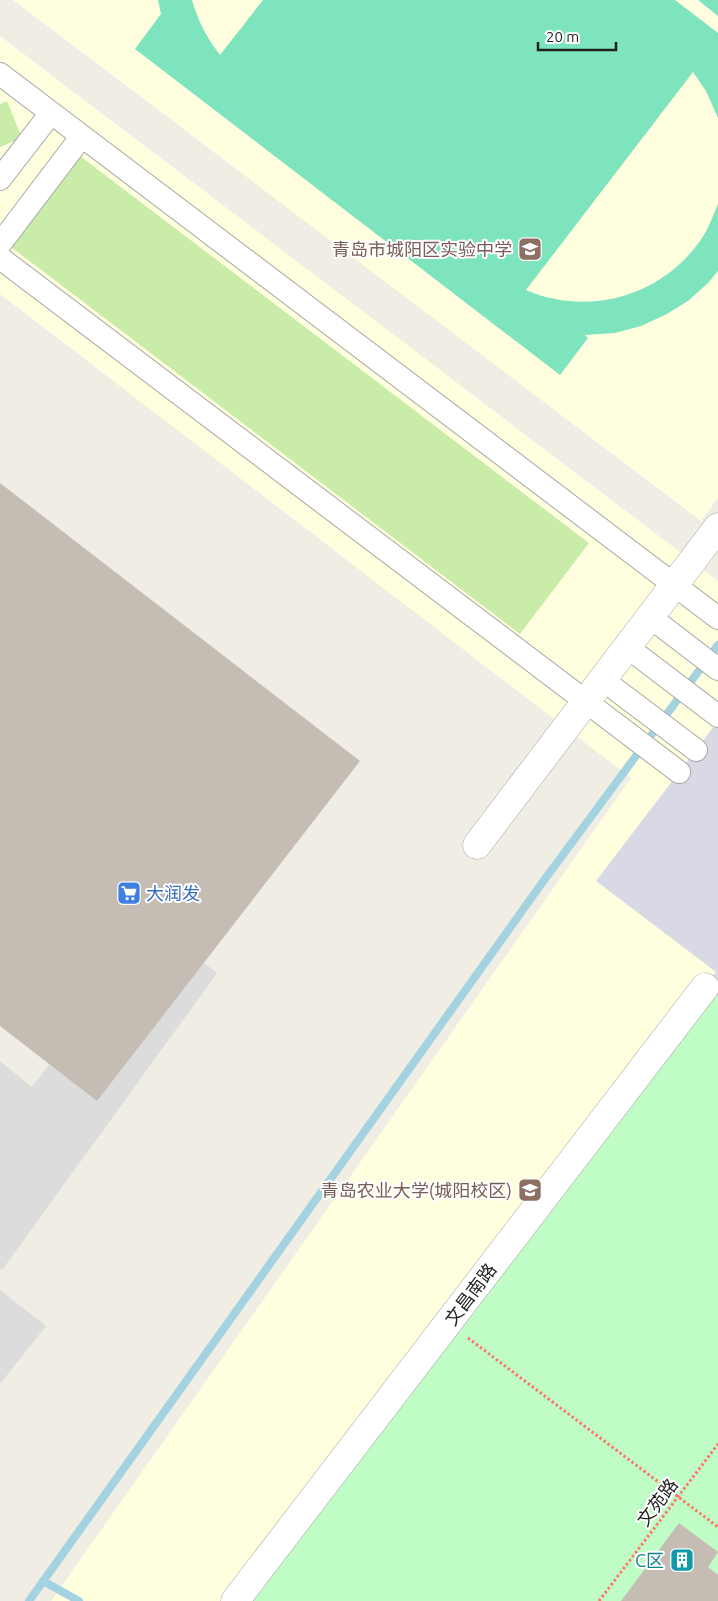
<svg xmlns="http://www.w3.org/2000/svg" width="718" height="1601" font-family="Ubuntu,'Noto Sans SC',sans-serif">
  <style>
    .residential { fill: #dddcdc }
    .education { fill: #ffffdf }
    .grass { fill: #c9eda8 }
    .park { fill: #c0fcc5 }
    .pitch { fill: #7ee4be }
    .plaza { fill: #d9d9e6 }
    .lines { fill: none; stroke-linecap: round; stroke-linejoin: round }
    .stream { stroke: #a3d2e0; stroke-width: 8 }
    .building { fill: #c5bcb4 }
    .pedestrian-casing { stroke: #a6a6a6; stroke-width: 24 }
    .minor-casing { stroke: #a6a6a6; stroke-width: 29 }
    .path { stroke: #ff7867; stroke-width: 3; stroke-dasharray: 2.5 2.5; stroke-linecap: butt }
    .pedestrian { stroke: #fff; stroke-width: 22 }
    .minor { stroke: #fff; stroke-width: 28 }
    .labels { text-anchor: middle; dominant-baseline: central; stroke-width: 4; stroke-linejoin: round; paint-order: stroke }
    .education-label { font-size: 18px; fill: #785e54; stroke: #fff; text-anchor: end }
    .shop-label { font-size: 18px; fill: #366cbe; stroke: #fff; text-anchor: start }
    .street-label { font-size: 18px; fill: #1f1f1f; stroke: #fff }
    .culture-label { font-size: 18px; fill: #0d838f; stroke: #fff; text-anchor: end }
  </style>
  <rect width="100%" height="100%" fill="#f0ede5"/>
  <path class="residential" d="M156 925 217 973 2 1270 0 1268V1061L32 1087Z
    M0 1290 46 1326 0 1384Z"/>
  <path class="education" d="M13 0H718V498L701 521Z
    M0 36 718 581V1601H51L631 778 0 294Z"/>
  <path class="grass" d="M7 101 22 138 0 147V104Z
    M80 156 589 543 520 634 11 247Z"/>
  <path class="park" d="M718 970V1601H235Z"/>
  <path class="pitch" d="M158 0H192C198 21 207 38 220 55L263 0H675L718 33V118L706 91 693 72 526 290C586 316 657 298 697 245 707 233 712 218 718 204V271L708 283 688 301 665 315 641 326 615 333 585 335 588 338 560 375 135 49 161 14Z
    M698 0H718V16Z"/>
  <path class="plaza" d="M718 721V997L705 987 716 972 596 881Z"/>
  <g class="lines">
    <path class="stream" d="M43 1581 79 1601
      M29 1601 542 883 718 645"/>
  </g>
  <path class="building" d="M0 483 360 761 97 1101 0 1026Z
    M679 1523 718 1552 708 1567 718 1575V1601H621Z"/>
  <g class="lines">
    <g class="pedestrian-casing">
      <path id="pedestrian" d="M0 74 718 618
        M0 179 51 113
        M0 244 82 136
        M0 258 679 772
        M650 617 718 669
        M627 647 718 716
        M603 680 696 750"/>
    </g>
    <g class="minor-casing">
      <path id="minor" d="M477 845 718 527
        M235 1601 705 987"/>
    </g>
    <path class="path" d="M468 1338 718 1527
      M599 1601 718 1444"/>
    <use href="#pedestrian" class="pedestrian"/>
    <use href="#minor" class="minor"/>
  </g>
  <defs>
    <g id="school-square" transform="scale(1.25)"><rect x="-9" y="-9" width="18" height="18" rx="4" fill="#8d6e63" stroke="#fff"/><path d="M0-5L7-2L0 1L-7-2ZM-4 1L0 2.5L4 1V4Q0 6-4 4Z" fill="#fff"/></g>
    <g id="supermarket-square" transform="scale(1.25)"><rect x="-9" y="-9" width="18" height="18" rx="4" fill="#3f7fe0" stroke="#fff"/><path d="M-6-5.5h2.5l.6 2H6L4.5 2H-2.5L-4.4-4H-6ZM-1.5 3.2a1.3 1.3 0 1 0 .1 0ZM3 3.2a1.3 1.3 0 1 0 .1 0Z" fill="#fff"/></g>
    <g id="university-square" transform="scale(1.25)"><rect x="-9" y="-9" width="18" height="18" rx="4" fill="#8d6e63" stroke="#fff"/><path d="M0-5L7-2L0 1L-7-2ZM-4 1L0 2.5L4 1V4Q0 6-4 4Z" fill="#fff"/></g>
    <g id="building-square" transform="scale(1.25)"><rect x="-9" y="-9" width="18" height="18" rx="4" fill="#0f9aa8" stroke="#fff"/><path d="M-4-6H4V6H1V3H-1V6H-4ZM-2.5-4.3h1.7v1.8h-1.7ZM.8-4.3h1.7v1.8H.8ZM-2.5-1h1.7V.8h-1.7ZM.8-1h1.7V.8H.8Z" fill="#fff"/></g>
  </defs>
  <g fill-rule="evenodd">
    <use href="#school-square" x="530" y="249"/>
    <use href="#supermarket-square" x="129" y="893"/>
    <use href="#university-square" x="530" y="1190"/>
    <use href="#building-square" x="682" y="1560"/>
  </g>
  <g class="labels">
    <g class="education-label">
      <text x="512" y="249">青岛市城阳区实验中学</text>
      <text x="512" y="1190">青岛农业大学(城阳校区)</text>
    </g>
    <g class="shop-label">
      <text x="146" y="893">大润发</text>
    </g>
    <g class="street-label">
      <text transform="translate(470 1294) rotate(-53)">文昌南路</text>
      <text transform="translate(657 1502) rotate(-53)">文苑路</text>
    </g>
    <g class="culture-label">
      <text x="664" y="1560">C区</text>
    </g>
  </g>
  <path d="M538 42v8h78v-8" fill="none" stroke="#1f1f1f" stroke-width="2.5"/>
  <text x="546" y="42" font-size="15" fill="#1f1f1f" stroke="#ffffff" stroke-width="4" paint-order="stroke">20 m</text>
</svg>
